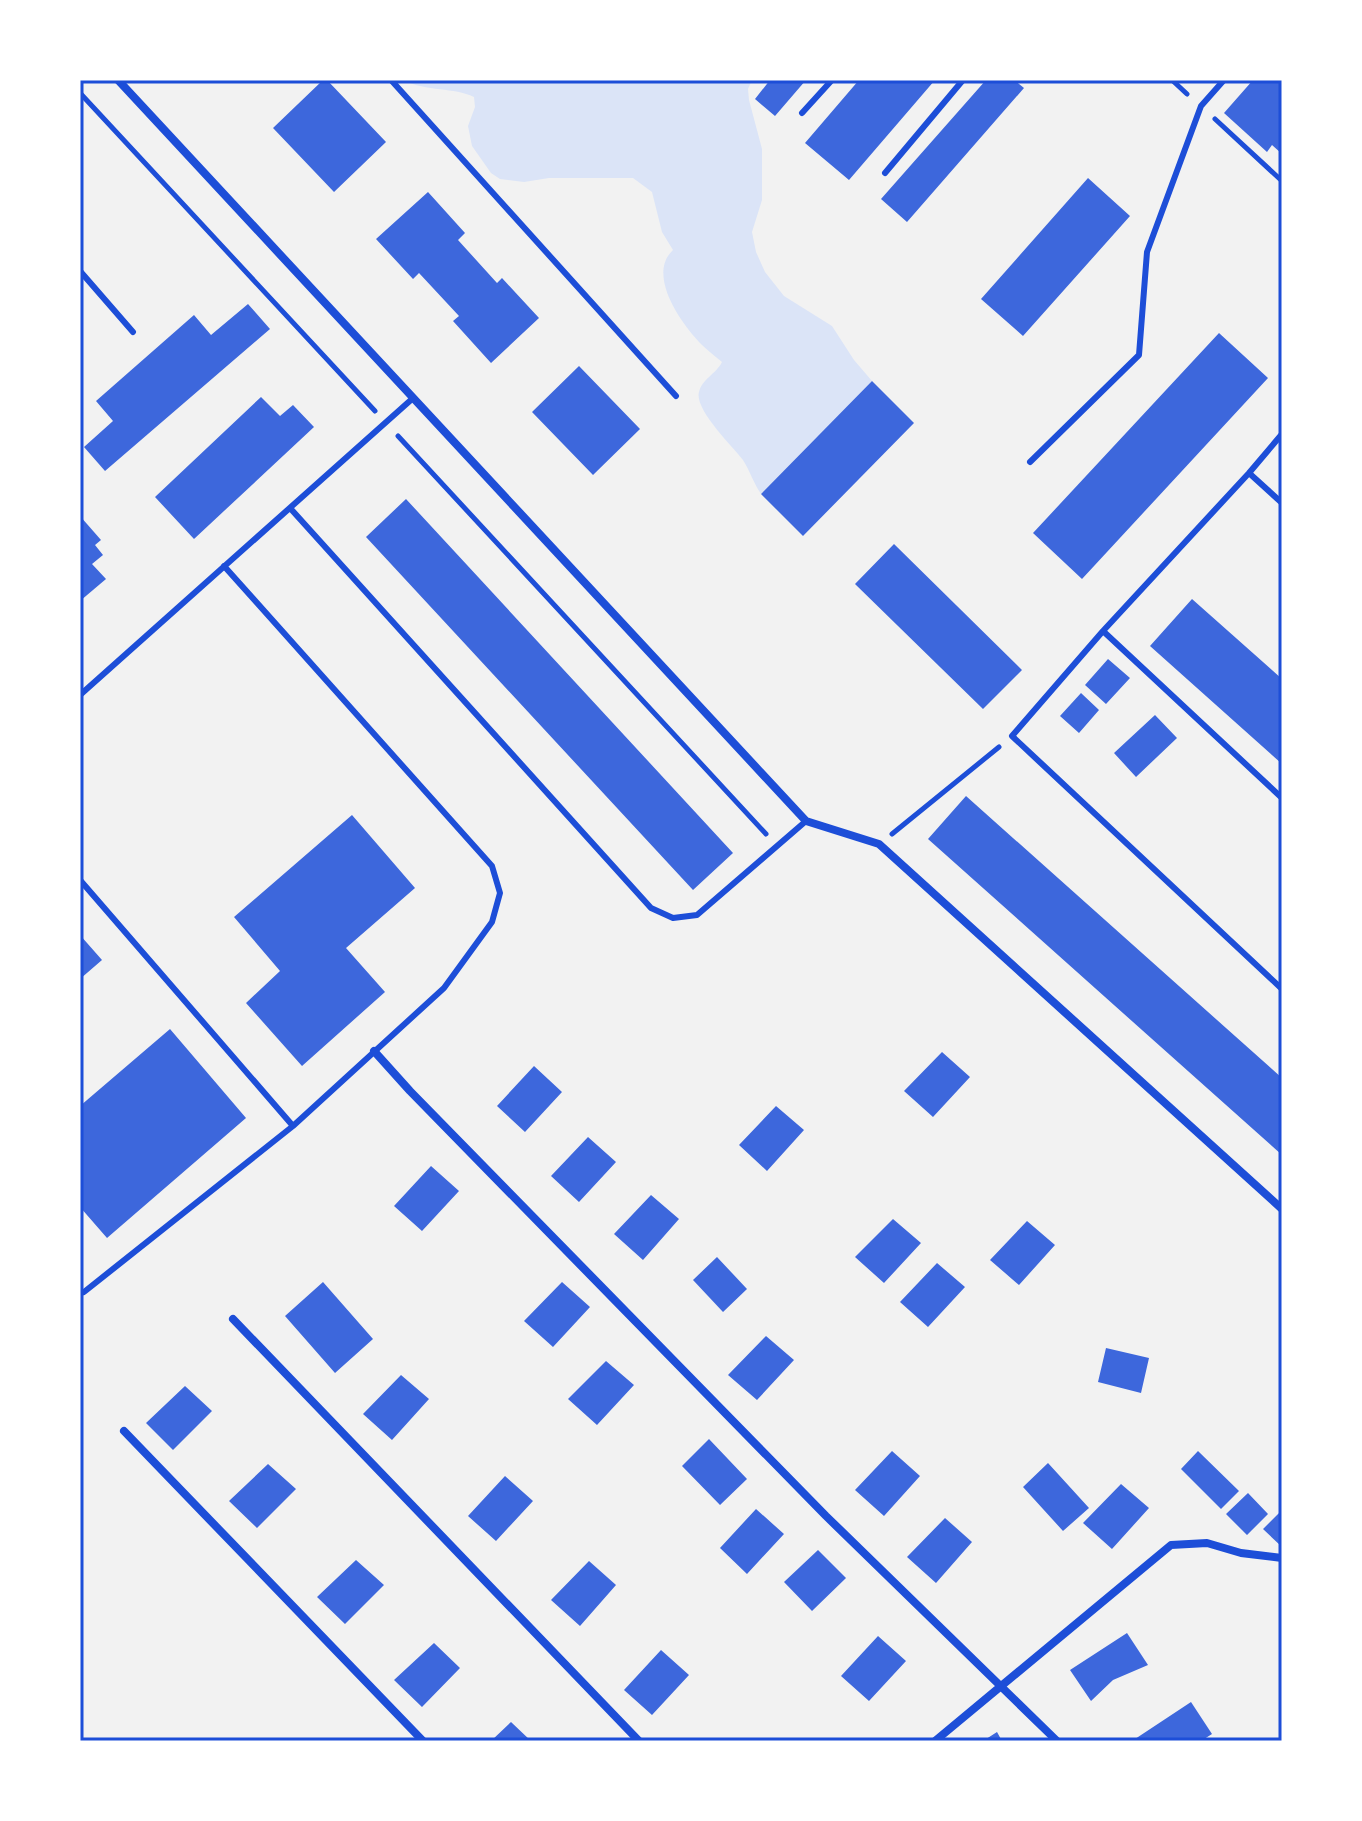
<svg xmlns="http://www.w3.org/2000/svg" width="1362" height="1821" font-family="Arial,sans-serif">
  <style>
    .green { fill: #dbe4f7 }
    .building { fill: #3d67dc }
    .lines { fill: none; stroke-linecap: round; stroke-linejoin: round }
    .path { stroke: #1d4ed8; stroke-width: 5 }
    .service { stroke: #1d4ed8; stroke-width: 6 }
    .minor { stroke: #1d4ed8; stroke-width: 8 }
    .neatline { fill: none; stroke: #1d4ed8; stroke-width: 3 }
  </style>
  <rect width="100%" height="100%" fill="#f2f2f2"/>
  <path class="green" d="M403 80H752L748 89 749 100 762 149V200L752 232 756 252 765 272 784 296 832 326 854 360 872 381 761 494C754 484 750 471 743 460 732 446 694 409 699 392 702 379 716 374 722 362 715 356 708 351 702 345 682 325 646 275 673 250L662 232 652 192 633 178H549L524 182 500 179 491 173 472 146 468 126 475 107 474 97C454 87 427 92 403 80Z"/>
  <path class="building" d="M323 80H327L386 142 334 192 273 128Z
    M770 80H806L775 116 755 99Z
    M859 80H935L849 180 805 143Z
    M986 80H1014L1024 88 907 222 881 199Z
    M1253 80H1282V154L1272 145 1267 152 1224 113Z
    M1088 178 1130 216 1023 336 981 299Z
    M428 192 465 233 458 240 497 283 502 278 539 318 491 363 453 321 459 316 419 273 413 279 376 239Z
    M248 304 270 329 105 471 84 447 113 421 96 401 194 315 211 335Z
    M1219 333 1268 378 1082 579 1033 533Z
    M579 366 640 429 593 475 532 412Z
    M872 381 914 423 803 536 761 494Z
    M261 397 280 416 293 405 314 427 194 539 155 497Z
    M406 499 733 853 693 890 366 537Z
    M80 516 101 540 95 545 103 555 92 564 106 579 80 601Z
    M894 544 1022 670 983 709 855 584Z
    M1192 599 1282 679V764L1150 646Z
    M1108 659 1130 678 1106 704 1085 685Z
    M1081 693 1099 710 1079 733 1060 716Z
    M1155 715 1177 738 1136 777 1114 753Z
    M966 796 1282 1078V1155L928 839Z
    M352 815 415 888 346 948 385 992 302 1066 246 1003 280 971 234 917Z
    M80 935 102 960 80 979Z
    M170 1029 246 1118 107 1238 80 1207V1106Z
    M942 1052 970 1077 933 1117 904 1091Z
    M534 1066 562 1092 525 1132 497 1106Z
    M776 1106 804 1130 767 1171 739 1145Z
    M588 1137 616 1162 579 1202 551 1176Z
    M431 1166 459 1191 422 1231 394 1206Z
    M651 1195 679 1219 643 1260 614 1234Z
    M893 1219 921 1243 884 1283 855 1257Z
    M1027 1221 1055 1245 1019 1285 990 1260Z
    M717 1257 747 1289 723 1312 693 1280Z
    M937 1263 965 1287 928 1327 900 1302Z
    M323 1282 373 1339 335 1373 285 1316Z
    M562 1282 590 1307 553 1347 524 1321Z
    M766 1336 794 1360 757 1400 728 1375Z
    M1106 1348 1149 1358 1141 1393 1098 1382Z
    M606 1361 634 1385 597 1425 568 1399Z
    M401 1375 429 1399 392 1440 363 1414Z
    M185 1386 212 1411 173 1450 146 1423Z
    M709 1439 747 1479 720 1505 682 1466Z
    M892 1451 920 1476 884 1516 855 1490Z
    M1198 1451 1239 1491 1221 1509 1181 1469Z
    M1048 1463 1089 1508 1063 1531 1023 1487Z
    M268 1464 296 1489 257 1528 229 1501Z
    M505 1476 533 1501 496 1541 468 1516Z
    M1121 1484 1149 1508 1112 1549 1083 1523Z
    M1248 1493 1268 1514 1247 1535 1226 1514Z
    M756 1509 784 1534 747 1574 720 1548Z
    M1282 1510V1547L1263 1529Z
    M945 1518 972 1542 936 1583 907 1557Z
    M818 1550 846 1578 812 1611 784 1582Z
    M356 1560 384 1585 345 1624 317 1597Z
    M589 1561 616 1585 580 1626 551 1600Z
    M1127 1633 1148 1665 1113 1680 1091 1701 1070 1670Z
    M878 1636 906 1661 869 1701 841 1676Z
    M434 1643 460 1668 422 1707 394 1680Z
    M661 1650 689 1675 652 1715 624 1690Z
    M1191 1702 1212 1734 1201 1741H1136L1135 1739Z
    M511 1722 531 1741H491Z
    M997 1732 1002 1741H983Z"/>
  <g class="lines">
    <path class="path" d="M1172 80 1187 94
      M80 93 375 411
      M1215 119 1282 181
      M398 436 766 834
      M892 834 999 747"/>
    <path class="service" d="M391 80 676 396
      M802 113 832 80
      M885 173 963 80
      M80 271 133 332
      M1282 434 1249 473 1103 631 1012 736 1282 989
      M1030 462 1139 355 1147 252 1201 106 1224 80
      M1249 473 1282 503
      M290 508 651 908 673 918 697 915 806 821
      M1103 631 1282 798
      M80 695 412 399
      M80 880 293 1126
      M80 1293 84 1292 293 1126 444 988 492 922 500 893 492 866 224 566"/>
    <path class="minor" d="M118 80 806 821 879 844 1282 1209
      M374 1051 410 1091 826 1516 1057 1741
      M233 1319 639 1741
      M124 1431 423 1741
      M935 1741 1171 1545 1207 1543 1241 1553 1282 1558"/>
  </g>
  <rect width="1362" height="1821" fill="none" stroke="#ffffff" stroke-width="164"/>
  <rect x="82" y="82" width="1198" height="1657" class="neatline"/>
</svg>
